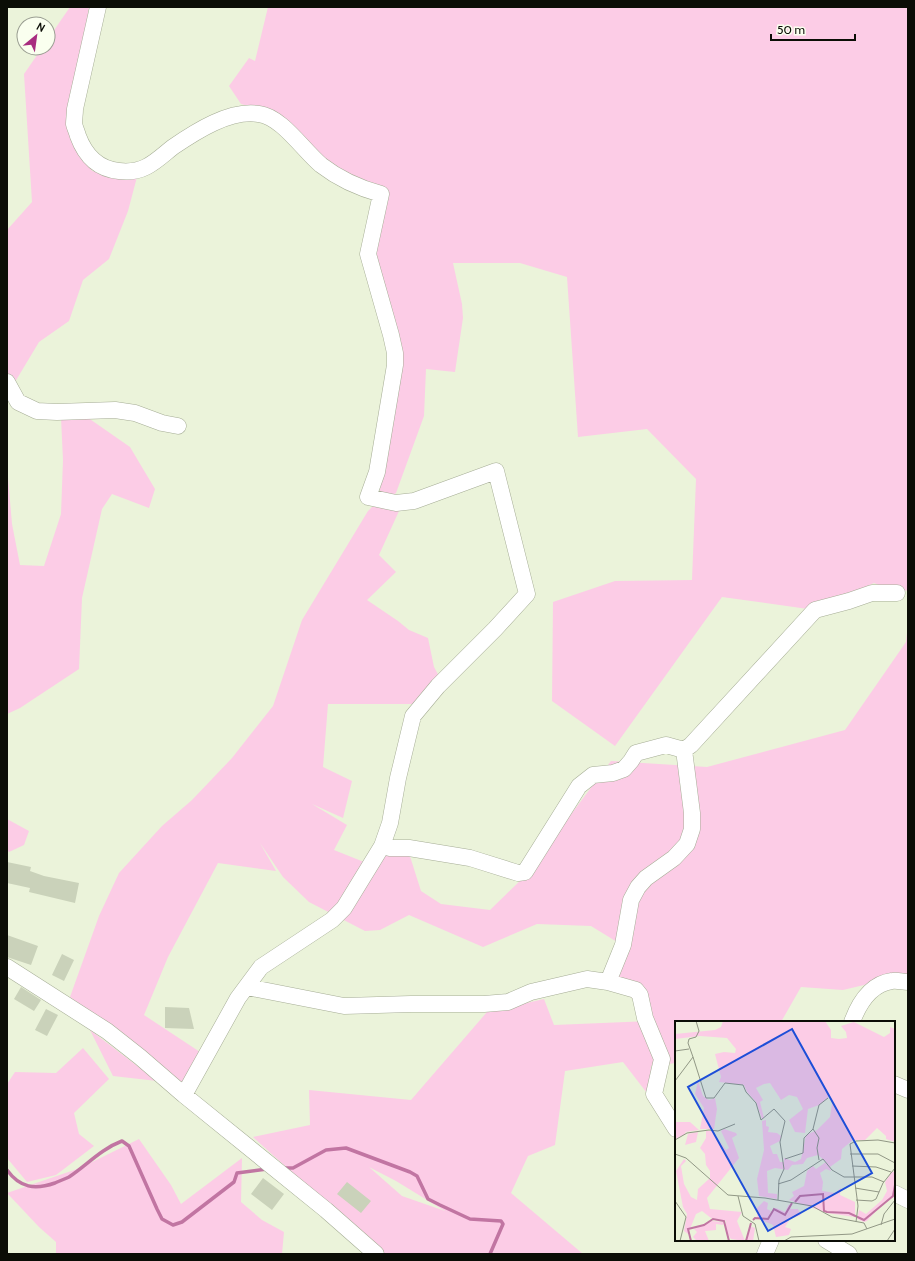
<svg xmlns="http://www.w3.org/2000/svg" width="915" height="1261" font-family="Cabin,sans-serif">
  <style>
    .green { fill: #fccce6; fill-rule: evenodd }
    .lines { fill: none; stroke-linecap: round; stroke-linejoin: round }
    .stream { stroke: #c175a2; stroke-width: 3.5 }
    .building { fill: #cad2ba }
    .minor-casing { stroke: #a6ad96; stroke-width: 17 }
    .minor { stroke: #fff; stroke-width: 16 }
    .inset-river { fill: none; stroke: #c175a2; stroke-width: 2 }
    .inset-road { fill: none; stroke: #919785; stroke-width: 1 }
    .view { fill: #1d4ed8; fill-opacity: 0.15; stroke: #1d4ed8; stroke-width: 2 }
    .inset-edge { fill: none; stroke: #0b0d06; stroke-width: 2 }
  </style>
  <rect width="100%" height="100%" fill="#ebf3da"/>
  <path class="green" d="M70 7H89L83 52 68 119 92 171 137 177 128 211 109 259 83 280 69 321 39 342 15 382 7 375V230L32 202 24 74 42 48H48V39Z
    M268 7H908V590L897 593 874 583 815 610 722 597 615 746 552 701 553 602 615 581 692 580 696 479 647 429 578 437 567 277 520 263H453L462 304 463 318 455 372 426 369 424 416 396 493 390 497 379 495 403 356 375 254 387 197 331 166 267 111 241 104 229 86 249 58 255 61Z
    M84 415 130 447 155 489 149 508 112 494 102 509 82 598 79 669 20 708 7 714V466L12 524 20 565 44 566 61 514 63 460 61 418Z
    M385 506 399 511 379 555 396 572 367 600 398 621 409 630 428 638 434 667 440 678 415 704H328L323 767 352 781 343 818 312 804 347 825 334 850 364 862 381 833 408 850 421 891 441 904 490 910 524 877 611 761 707 767 845 730 906 642 908 623V976H885L864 985 843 990 801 987 781 1022H676V1063L651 1066 650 1097 623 1062 565 1071 555 1145 528 1156 511 1193 583 1254H368L289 1174 285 1166 253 1137 310 1125 309 1090 411 1100 487 1012 544 999 554 1025 650 1021 617 979 622 945 591 926 537 924 483 947 409 915 380 930 365 931 309 902 283 877 260 843 276 871 218 863 168 957 144 1015 200 1052 183 1085 70 997 99 916 119 873 162 826 192 800 232 758 273 706 302 620 368 511 372 507ZM369 1167 396 1181 445 1211 402 1196Z
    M7 819 29 831 24 845 9 852 7 850Z
    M90 1030 157 1081 113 1076Z
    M83 1048 109 1079 74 1113 79 1134 94 1146 56 1175 27 1182 7 1158V1084L15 1072 56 1073Z
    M139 1139 171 1185 181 1204 242 1158 241 1202 262 1220 284 1232 282 1254H56V1242L39 1227 7 1193 80 1168Z"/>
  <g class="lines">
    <path class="stream" d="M283 1168H293L326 1150 346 1148 410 1172 417 1176 428 1199 440 1205 470 1219 501 1221 503 1224 490 1254
      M7 1170C20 1188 35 1190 55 1183 59 1181 65 1179 69 1177 87 1165 101 1149 122 1141L129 1146 157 1209 162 1219 173 1225 182 1222 234 1182 237 1173 267 1169"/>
  </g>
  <path class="building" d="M7 862 31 867 30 871 44 876 79 883 75 903 29 892 30 888 7 883Z
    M7 935 38 946 31 965 7 957Z
    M62 954 74 960 64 981 52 975Z
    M21 987 41 1000 34 1011 14 999Z
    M165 1007 189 1008 194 1029 165 1028Z
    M46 1009 58 1015 47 1036 35 1030Z
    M263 1178 284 1194 272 1210 251 1194Z
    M347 1182 371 1201 361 1213 337 1194Z"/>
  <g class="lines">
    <g class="minor-casing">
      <path id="minor" d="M98 7 75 109C75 114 74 120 74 124 75 128 77 132 78 136 85 155 98 169 119 171 128 172 138 171 146 167 156 162 164 154 173 147 195 132 230 109 259 114 282 117 303 150 321 165 339 179 359 188 381 194L368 254 391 335 395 353V365L377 472 368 497 396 503 414 501 496 471 527 594 495 629 438 686 413 716 398 778 390 823 382 846 344 908 332 920 261 967 238 998 184 1095
        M7 382 18 402 37 411 57 412 115 410 135 413 162 423 178 426
        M684 750 691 745 815 610 849 601 872 593H897
        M382 846 390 848H409L470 858 518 873 525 872 579 786 593 775 613 773 624 769 631 761 636 753 666 745 684 750
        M7 967 107 1031 140 1057 184 1095 326 1210 376 1254
        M608 982 623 945 631 900 638 887 646 878 674 858 687 844 692 829V813L684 750
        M247 987 344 1006 411 1004H484L508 1002 531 992 587 979 608 982 636 990 640 995 645 1018 662 1059 654 1094 676 1129
        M852 1022C859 1003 870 984 892 981 897 980 903 982 908 982
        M894 1084 908 1090
        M894 1193 908 1200
        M826 1240 849 1254
        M765 1254 771 1240"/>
    </g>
    <use href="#minor" class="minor"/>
  </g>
  <g transform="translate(675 1021)">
    <rect width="220" height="220" fill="#ebf3da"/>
    <path d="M48 0H150L156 9V17L164 18 172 17 171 11 166 5 179 1 209 16 215 12V6L220 8V121L211 118V115L202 107 190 119H178L167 128 166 138 155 146 156 150 151 148 145 152 148 161 147 170 160 172 166 167 165 174 180 181V196L152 192 114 179 119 175 117 171 129 165 132 150 138 145 141 148 151 141 143 134 132 137 128 143 117 144 113 149 100 147 92 150 93 172 102 173V178L84 175 82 158 89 129 87 100 91 99V105L94 106 93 111 102 112 106 115 105 120 95 125 98 133H102L105 141H109V137L120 141 126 138 131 114 142 109 155 96 157 82 155 75 144 84 133 88 130 112 120 111 114 99 128 88 122 76 114 74 106 79 95 62 89 63 81 67 88 79 85 81 89 97 87 98 81 81 72 71 69 64 44 61 46 56 40 33 49 31 60 32 61 28 52 17 25 15 0 18V13L40 9 46 6ZM23 60 28 75 34 79 40 77 42 88 39 108H25L29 87 20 73ZM0 101H15L24 109 10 111 11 113 0 118ZM49 108 61 112 62 114 57 117 64 137 32 177 35 188 67 191 62 200 70 220 56 218 51 210V200L36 197 27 190 21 193 13 213 9 210 12 193 8 186 1 150 9 138 11 140 6 145 9 163 16 176 22 179 23 168 35 157V150L31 144 30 133 25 127 31 117V110H37L51 129 54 127 46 110ZM23 111 21 121 10 124 13 113ZM217 151H220V176L210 180 192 200 189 201 182 198 184 189 191 193 207 179 212 170 210 161ZM89 180 93 182 92 188 96 190 94 195 101 187 110 191 114 183 116 188H123L126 194 115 198 110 206 116 208 114 214 101 216 98 204 82 197V187ZM36 200 49 201 48 204 41 203V209L30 210 34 220H22L18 216 22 211 19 208ZM75 205 80 207 78 220H71Z" fill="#fccce6"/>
    <path class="inset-river" d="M120 181 125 175 148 173 149 190 152 191 174 192 189 199 218 175 220 164M78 199 80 197 93 198 99 188 110 194 117 182M16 220 13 208 29 204 38 198 49 200 54 220M71 220 76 202"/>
    <path class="inset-road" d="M0 30 14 28M18 36 31 77H39L50 62 68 64 71 71 81 82 86 99 99 88 110 100 105 121 109 148 104 159 103 179M0 60 18 36 13 22 14 18 21 16 24 10 21 0M138 108 144 117 142 127 144 139M0 119 12 112 34 109 43 110 60 103M0 133 11 137 53 174 90 177 137 185 157 196 189 202 192 208M175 133H203L220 142M110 138 128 132 129 117 138 108 144 84 153 77M177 145 201 146 216 151M103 163 116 159 148 138 157 149 169 156H197L209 161M180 167 204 171M63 175 68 195 80 203 84 220M181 179 197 180 201 178 208 162 220 147M0 180 11 196 5 220M181 201 183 185 175 123 181 120 203 119 220 122M206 204 209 193 220 179M109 220 116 216 177 213 220 198M212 220 220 208"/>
    <path class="view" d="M117 8 197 152 93 210 13 66Z"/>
    <rect width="220" height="220" class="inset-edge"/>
  </g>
  <rect width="915" height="1261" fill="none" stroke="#0b0d06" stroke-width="16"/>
  <g transform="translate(36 36) rotate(29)"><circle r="19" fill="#faffef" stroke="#9a9e92"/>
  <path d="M0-3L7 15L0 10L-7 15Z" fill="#a82c7f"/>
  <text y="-6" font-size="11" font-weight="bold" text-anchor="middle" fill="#0b0d06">N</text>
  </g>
  <path d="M771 34v6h84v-6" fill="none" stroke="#0b0d06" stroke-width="2"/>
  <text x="777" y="34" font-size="12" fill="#0b0d06" stroke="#faffef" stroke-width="3" paint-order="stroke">50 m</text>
</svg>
